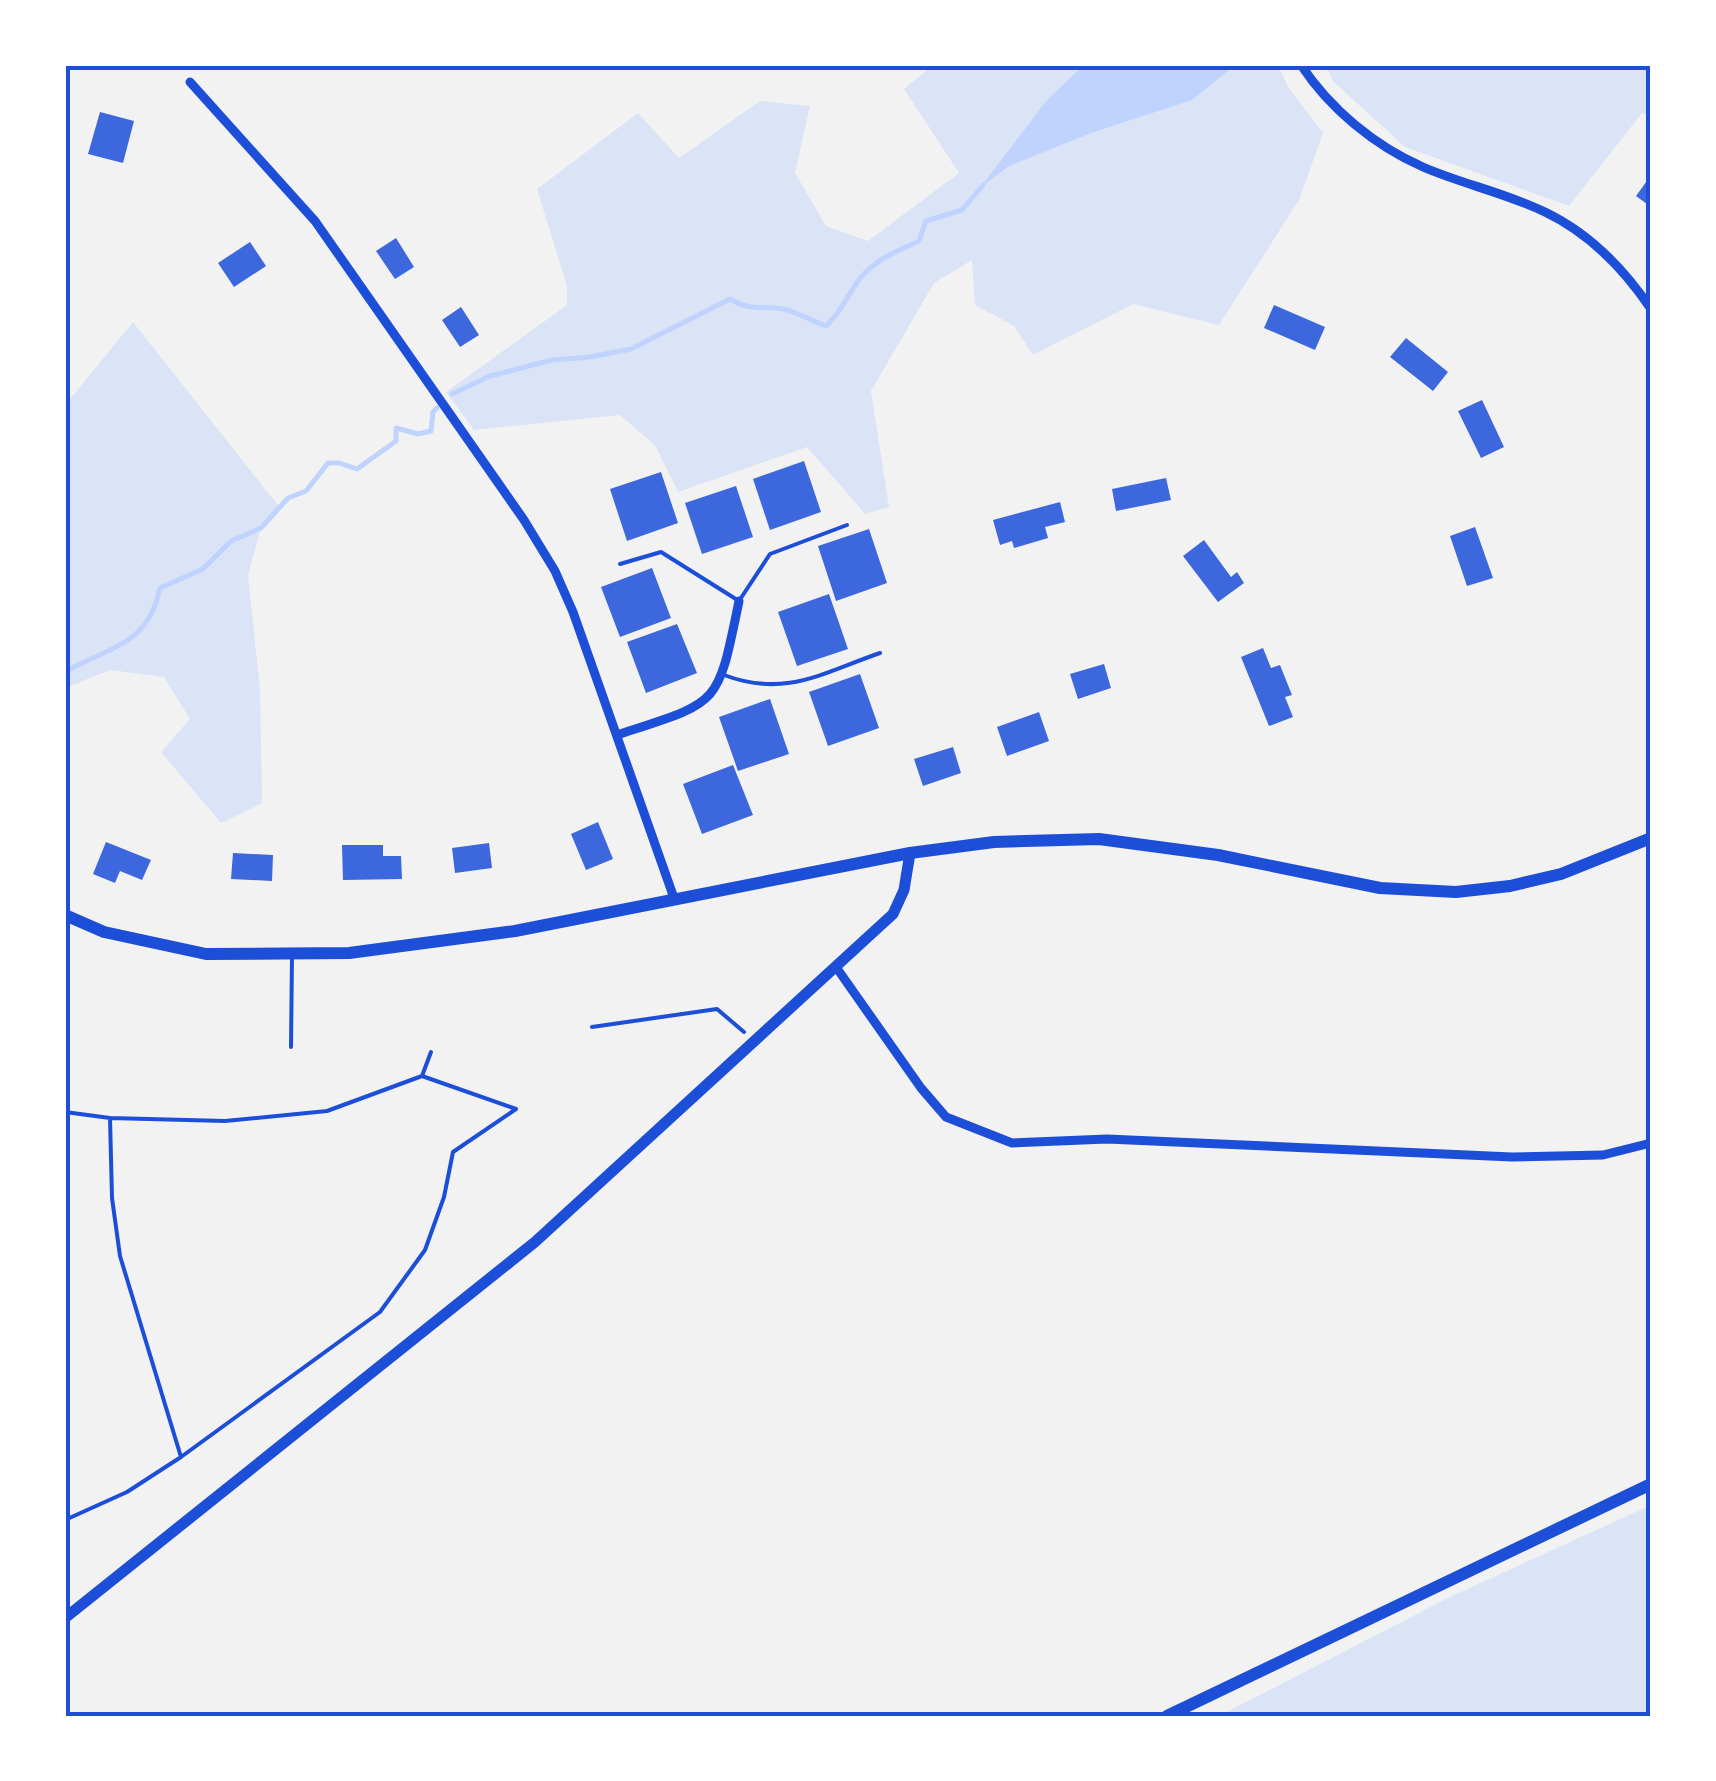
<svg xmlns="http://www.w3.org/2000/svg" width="1716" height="1781" font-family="'Varela Round',sans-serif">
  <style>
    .green { fill: #dbe4f7 }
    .water { fill: #bfd3fe }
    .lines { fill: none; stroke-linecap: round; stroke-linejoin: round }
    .stream { stroke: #bfd3fe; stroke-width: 5 }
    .building { fill: #3d67dc }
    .path { stroke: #1d4ed8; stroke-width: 4 }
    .service { stroke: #1d4ed8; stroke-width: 4 }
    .minor { stroke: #1d4ed8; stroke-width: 9 }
    .tertiary { stroke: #1d4ed8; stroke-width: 11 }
    .secondary { stroke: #1d4ed8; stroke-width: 12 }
    .neatline { fill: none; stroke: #1d4ed8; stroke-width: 4 }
  </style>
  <rect width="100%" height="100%" fill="#f2f2f2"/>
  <path class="green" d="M933 65H1278L1288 87 1323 133 1299 200 1219 325 1133 304 1033 355 1014 326 975 305 972 260 934 283 871 391 889 507 865 514 807 447 678 492 655 445 620 415 474 430 446 392 567 305V286L537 189 638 113 679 158 760 101 810 106 795 173 826 226 868 241 959 173 904 89Z
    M1326 65H1651V117L1642 113 1569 206 1405 147 1333 81Z
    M133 322 281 509 261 528 248 575 260 689 262 803 221 823 161 752 190 719 164 677 110 670 65 688V405Z
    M1651 1505V1716H1219L1452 1596Z"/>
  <path class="water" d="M1084 65H1227L1229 70 1192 100 1091 133 1009 166 980 188 1047 100Z"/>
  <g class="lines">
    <path class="stream" d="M452 394 490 376 552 360 590 357 631 349 730 299C753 313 765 304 787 310 800 314 813 321 826 326 840 313 844 302 854 287 869 262 893 253 919 241L926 221 962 210 983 185
      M65 672C110 646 148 646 160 588L203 569 231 541 261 528 288 498 306 491 328 463H339L357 469 396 441V428L418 434 431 431 433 412 437 408"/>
  </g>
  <path class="building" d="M100 112 134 121 123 163 88 154Z
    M1649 178 1651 180V207L1636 196Z
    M396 238 414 267 395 279 376 251Z
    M250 242 266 266 234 287 218 263Z
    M1274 305 1325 327 1315 350 1264 328Z
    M461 307 479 335 460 347 442 320Z
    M1406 338 1448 372 1433 391 1390 357Z
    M1482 400 1504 447 1481 458 1458 411Z
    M804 461 821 512 770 530 753 479Z
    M661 472 678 523 627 541 610 489Z
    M1166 478 1171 500 1116 511 1112 489Z
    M736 486 753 537 702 554 685 503Z
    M1060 502 1065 522 1045 527 1048 538 1014 548 1012 541 1000 545 993 520Z
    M1475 527 1493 578 1467 586 1450 536Z
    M869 529 887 583 836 601 818 546Z
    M1204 540 1231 577 1237 572 1244 583 1218 602 1183 556Z
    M652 568 671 618 620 637 601 587Z
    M829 594 848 649 797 666 778 612Z
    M677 624 697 673 646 693 627 642Z
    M1263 648 1271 668 1280 665 1292 695 1285 697 1293 717 1269 726 1241 657Z
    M1104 664 1111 688 1078 699 1070 674Z
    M860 674 879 728 828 746 809 692Z
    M770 699 789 754 738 771 719 717Z
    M1039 712 1049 741 1007 756 997 727Z
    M953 747 961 773 923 786 914 759Z
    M733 765 753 815 702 834 683 784Z
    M598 822 613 859 586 870 571 834Z
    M106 842 151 860 142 880 120 871 115 883 93 874Z
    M489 843 492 868 455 873 452 848Z
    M342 845H383V856H401L402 879 343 880Z
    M233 853 273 855 272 881 231 879Z"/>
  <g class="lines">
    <path class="path" d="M592 1027 717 1009 744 1032
      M422 1076 431 1052
      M65 1112 110 1118 112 1198 120 1256 181 1457 127 1492 65 1520
      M110 1118 225 1121 327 1111 422 1076 516 1109 453 1152 444 1197 425 1250 380 1312 181 1457"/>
    <path class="service" d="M620 564 661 552 739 601 770 554 847 525
      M724 675C785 698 822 673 880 653
      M291 1047 292 955"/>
    <path class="minor" d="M1301 65C1330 109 1375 146 1423 167 1462 184 1506 193 1545 212 1589 233 1624 269 1651 309
      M190 82 315 221 524 520 555 571 573 612 674 898
      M617 735C721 701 717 708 739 601
      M836 967 921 1088 946 1117 1012 1143 1107 1139 1512 1157 1603 1155 1651 1143"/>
    <path class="tertiary" d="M65 1618 535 1242 893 914 904 890 910 853"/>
    <path class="secondary" d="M65 915 104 932 206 954 349 953 515 931 910 853 994 842 1099 839 1218 855 1380 888 1456 892 1510 886 1561 874 1651 838
      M1167 1716 1651 1484"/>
  </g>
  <rect width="1716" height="1781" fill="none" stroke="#ffffff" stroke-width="135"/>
  <rect x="68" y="68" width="1580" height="1646" class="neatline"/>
</svg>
